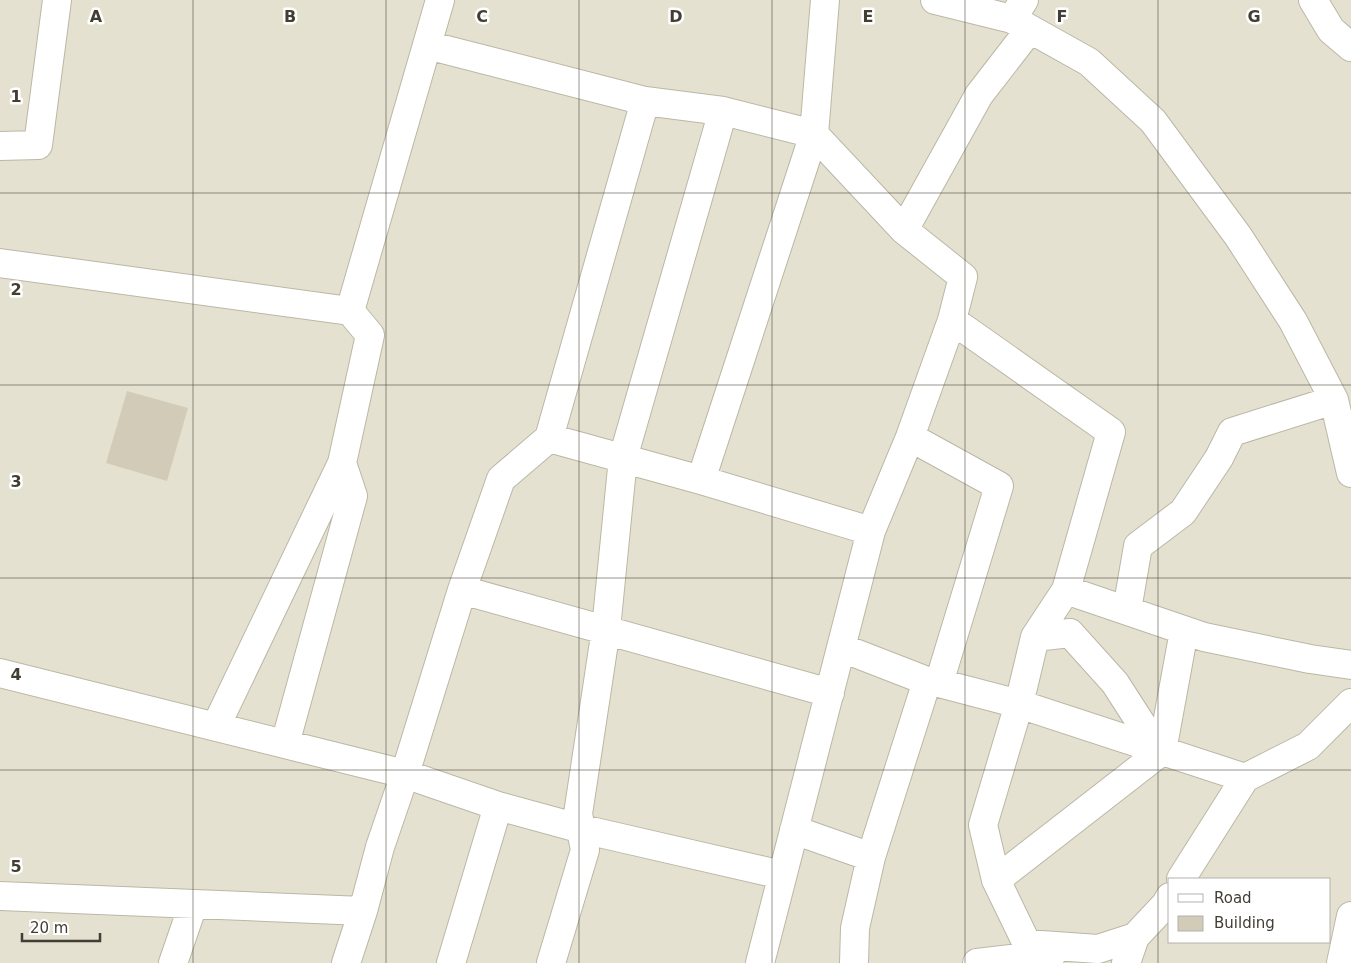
<svg xmlns="http://www.w3.org/2000/svg" width="1351" height="963" font-family="'DejaVu Sans',sans-serif">
  <style>
    .residential { fill: #e5e1d0; fill-rule: evenodd }
    .building { fill: #d2cbb8 }
    .lines { fill: none; stroke-linecap: round; stroke-linejoin: round }
    .minor-casing { stroke: #bcb7a5; stroke-width: 30 }
    .minor { stroke: #fff; stroke-width: 28 }
    .grid { fill: none; stroke: #423e33; stroke-width: 1; stroke-opacity: 0.55 }
    .grid-label { font-size: 16px; text-anchor: middle; font-weight: bold; fill: #423e33; stroke: #fff; stroke-width: 5; stroke-linejoin: round; paint-order: stroke }
  </style>
  <rect width="100%" height="100%" fill="#f1eee2"/>
  <path class="residential" d="M0 0H1351V963H0ZM1170 879H1330V942H1170Z"/>
  <path class="building" d="M127 391 188 408 167 481 106 463Z"/>
  <g class="lines">
    <g class="minor-casing">
      <path id="minor" d="M935 0 1012 19 1089 62 1153 121 1238 236 1293 321 1334 400 1351 473
        M1313 0 1331 30 1351 47
        M1012 19 1024 0
        M427 45 645 101 723 111 814 134 904 230 963 277 952 320 910 437 871 531 760 963
        M645 101 549 438 701 480 871 531
        M0 146 38 145 57 0
        M904 230 979 95 1030 29
        M0 263 350 311
        M952 320 1111 432 1066 590 1035 637 1019 704 983 825 996 880 1027 944 1098 949 1135 937 1166 904 1170 897
        M910 437 999 486 939 683
        M701 480 814 134 825 0
        M462 590 830 693
        M1066 590 1204 637 1310 659 1351 665
        M1127 610 1138 546 1183 512 1219 458 1232 432 1334 400
        M1035 637 1070 633 1115 683 1144 728 1162 751
        M842 648 927 681 939 683 1019 704 1245 778
        M0 673 405 774 498 806 582 829 782 875
        M216 726 342 463
        M285 744 353 496 342 463 370 335 350 311 440 0
        M794 830 871 857
        M1181 879 1245 778 1308 746 1351 703
        M996 880 1162 751 1184 631
        M0 896 363 911
        M173 963 193 905
        M346 963 363 911 380 847 405 774 462 590 501 479 549 438
        M451 963 498 806
        M551 963 585 850 578 814 606 629 623 458 723 111
        M854 963 855 928 871 857 927 681
        M977 963 1052 954
        M1126 963 1135 937
        M1341 963 1351 916"/>
    </g>
    <use href="#minor" class="minor"/>
  </g>
  <path class="grid" d="M193 0V963M386 0V963M579 0V963M772 0V963M965 0V963M1158 0V963M0 193H1351M0 385H1351M0 578H1351M0 770H1351"/>
  <g class="grid-label">
    <text x="96" y="22">A</text>
    <text x="290" y="22">B</text>
    <text x="482" y="22">C</text>
    <text x="676" y="22">D</text>
    <text x="868" y="22">E</text>
    <text x="1062" y="22">F</text>
    <text x="1254" y="22">G</text>
    <text x="16" y="102">1</text>
    <text x="16" y="295">2</text>
    <text x="16" y="487">3</text>
    <text x="16" y="680">4</text>
    <text x="16" y="872">5</text>
  </g>
  <rect x="1168" y="878" width="162" height="65" fill="#ffffff" stroke="#b3b2ad"/>
  <rect x="1178" y="894" width="25" height="8" fill="#ffffff" stroke="#b3b2ad"/>
  <text x="1214" y="903" font-size="15" fill="#423e33">Road</text>
  <rect x="1178" y="916" width="25" height="15" fill="#d2cbb8" stroke="#b3b2ad"/>
  <text x="1214" y="928" font-size="15" fill="#423e33">Building</text>
  <path d="M22 933v8h78v-8" fill="none" stroke="#423e33" stroke-width="2.5"/>
  <text x="30" y="933" font-size="15" fill="#423e33" stroke="#ffffff" stroke-width="4" paint-order="stroke">20 m</text>
</svg>
